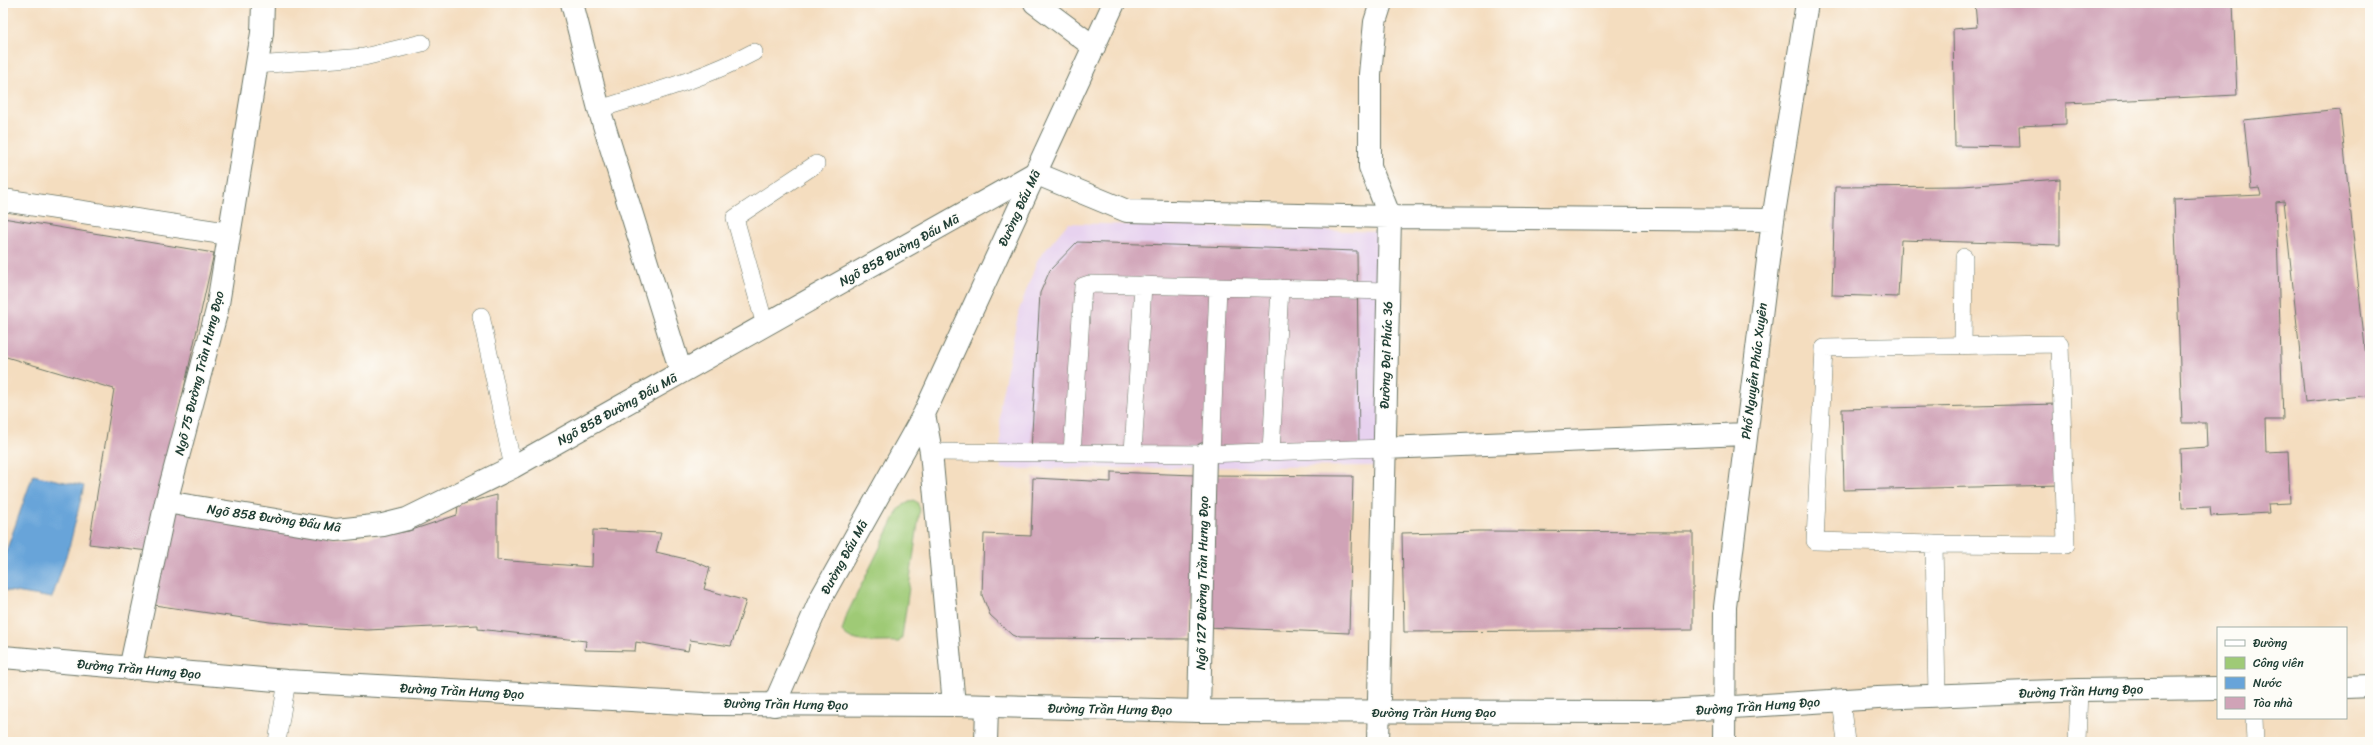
<svg xmlns="http://www.w3.org/2000/svg" width="2373" height="745" font-family="Sriracha,sans-serif">
  <style>
    .built { fill: #e7d2ef }
    .green { fill: #9fca76; stroke: #5f8455 }
    .water { fill: #68a4d9; stroke: #447086 }
    .building { fill: #d0a3b7 }
    .lines { fill: none; stroke-linecap: round; stroke-linejoin: round }
    .lane-casing { stroke: #6a7565; stroke-width: 18 }
    .street-casing { stroke: #6a7565; stroke-width: 24 }
    .secondary-casing { stroke: #6a7565; stroke-width: 24 }
    .primary-casing { stroke: #6a7565; stroke-width: 24 }
    .lane { stroke: #fff; stroke-width: 17 }
    .street { stroke: #fff; stroke-width: 22 }
    .secondary { stroke: #fff; stroke-width: 22 }
    .primary { stroke: #fff; stroke-width: 22 }
    .labels { text-anchor: middle; dominant-baseline: central; stroke-width: 3; stroke-linejoin: round; paint-order: stroke }
    .street-label { font-size: 13px; fill: #1f3d34; stroke: #fdfcf7 }
  </style>
  <rect width="100%" height="100%" fill="#fdfcf7"/>
  <filter id="ink" filterUnits="userSpaceOnUse"><feTurbulence type="fractalNoise" baseFrequency=".025" numOctaves="2"/><feDisplacementMap in="SourceGraphic" scale="8" xChannelSelector="R" yChannelSelector="G"/><feConvolveMatrix kernelMatrix="1 2 1 2 8 2 1 2 1" color-interpolation-filters="sRGB"/></filter>
  <filter id="wash" filterUnits="userSpaceOnUse"><feTurbulence type="fractalNoise" baseFrequency=".012" numOctaves="4" result="noise"/><feDisplacementMap in="SourceGraphic" scale="16" xChannelSelector="R" yChannelSelector="G"/><feGaussianBlur stdDeviation="0.9" result="paint"/><feColorMatrix in="noise" values="0 0 0 0 0 0 0 0 0 0 0 0 0 0 0 0 0 1.4 0 .05"/><feComposite in="paint" operator="in"/></filter>
  <g filter="url(#wash)">
    <rect width="100%" height="100%" fill="#f4ddbf"/>
    <path class="built" d="M1068 223 1380 232V466L1001 469 1000 404 1019 310 1038 259Z"/>
    <path class="green" d="M913 500 917 502 920 509 902 637 899 642C882 641 853 646 842 631L847 614 900 507Z"/>
    <path class="water" d="M33 475 84 486 70 544 52 598 3 590V560Z"/>
    <g id="blocks">
      <path class="building" d="M1975 3H2233L2237 95 2066 103V124L2019 126 2020 147 1955 146 1953 29 1977 27Z
        M2340 110 2370 395 2305 402 2284 201 2276 202 2283 420H2265L2266 452 2288 451 2290 503 2268 504 2269 513 2211 516 2210 507 2182 508 2180 449 2207 447 2206 423H2182L2174 199 2261 195 2259 188 2251 189 2244 120Z
        M2060 179V245L1901 240 1898 297 1832 295 1835 187 1963 186Z
        M3 218 214 253 148 551 89 544 114 389 3 356Z
        M1077 242 1357 251 1359 449 1031 450 1040 293 1050 270Z
        M2059 404 2061 485 1844 490 1842 409Z
        M1111 472 1195 475 1191 639 1019 638 1012 635 990 615 982 595 984 534 1031 536 1033 478 1111 482Z
        M1209 475 1353 476 1349 633 1206 627Z
        M497 495V560L592 567 593 530 661 533 656 552 694 561 710 568 704 589 746 601 731 646 690 640 688 651 636 642 635 651 585 650 586 641 478 629V625L367 630 336 628 270 622 154 605 168 507 340 538 360 539 409 531 457 515 458 505Z
        M1479 531 1693 532V630L1404 632 1402 533Z"/>
    </g>
  </g>
  <g filter="url(#ink)">
    <use href="#blocks" fill-opacity="0" stroke="#6a7565" stroke-width="1"/>
    <g class="lines">
      <g class="lane-casing">
        <path id="lane" d="M256 65 364 57 422 43
          M599 109C651 93 706 78 754 52
          M481 316 513 467
          M765 325 735 218 816 164
          M1963 346 1964 257
          M931 452 1205 454 1384 448
          M1271 452 1280 288
          M1072 453 1083 286 1089 284 1388 291
          M1133 453 1143 285
          M1211 454 1218 287
          M1934 544 2066 545 2060 344 1824 348 1815 541 1934 544 1937 696
          M1841 700 1846 742
          M2254 718 2255 742
          M277 742 287 681
          M2077 742 2079 690"/>
      </g>
      <g class="street-casing">
        <path id="street" d="M572 3 599 109 681 372
          M1035 3 1094 47
          M3 200 229 234
          M1384 448 1746 434
          M166 502 336 530 383 525 407 519 513 467 1035 173 1127 211 1390 217 1773 220
          M130 669 166 502 217 310 262 33 263 3
          M1199 711 1205 454
          M986 742 987 706
          M1378 742 1390 217 1370 167V74L1375 22 1381 3
          M1724 742 1725 607 1773 220 1807 3"/>
      </g>
      <g class="secondary-casing">
        <path id="secondary" d="M924 414 931 452 954 705
          M774 705 821 598 924 414 1114 3"/>
      </g>
      <g class="primary-casing">
        <path id="primary" d="M3 657 287 681 704 704 954 705 1199 711 1652 712 1878 698 2079 690 2218 688
          M2346 687 2370 686"/>
      </g>
      <use href="#lane" class="lane"/>
      <use href="#street" class="street"/>
      <use href="#secondary" class="secondary"/>
      <use href="#primary" class="primary"/>
    </g>
  </g>
  <g class="labels">
    <g class="street-label">
      <text transform="translate(1019 208) rotate(-65)">Đường Đấu Mã</text>
      <text transform="translate(899 250) rotate(-29)">Ngõ 858 Đường Đấu Mã</text>
      <text transform="translate(1386 355) rotate(-88)">Đường Đại Phúc 36</text>
      <text transform="translate(1754 371) rotate(-83)">Phố Nguyễn Phúc Xuyên</text>
      <text transform="translate(199 373) rotate(-76)">Ngõ 75 Đường Trần Hưng Đạo</text>
      <text transform="translate(617 409) rotate(-29)">Ngõ 858 Đường Đấu Mã</text>
      <text transform="translate(274 518) rotate(8)">Ngõ 858 Đường Đấu Mã</text>
      <text transform="translate(844 557) rotate(-61)">Đường Đấu Mã</text>
      <text transform="translate(1202 583) rotate(-89)">Ngõ 127 Đường Trần Hưng Đạo</text>
      <text transform="translate(139 669) rotate(5)">Đường Trần Hưng Đạo</text>
      <text transform="translate(462 691) rotate(3)">Đường Trần Hưng Đạo</text>
      <text transform="translate(2081 691) rotate(-2)">Đường Trần Hưng Đạo</text>
      <text transform="translate(786 704) rotate(1)">Đường Trần Hưng Đạo</text>
      <text transform="translate(1758 706) rotate(-4)">Đường Trần Hưng Đạo</text>
      <text transform="translate(1110 709) rotate(1)">Đường Trần Hưng Đạo</text>
      <text x="1434" y="712">Đường Trần Hưng Đạo</text>
    </g>
  </g>
  <rect width="2373" height="745" fill="none" stroke="#fdfcf7" stroke-width="16"/>
  <rect x="2217" y="627" width="130" height="92" fill="#fdfcf7" stroke="#a4b0a9"/>
  <rect x="2225" y="640" width="20" height="6" fill="#ffffff" stroke="#a4b0a9"/>
  <text x="2253" y="647" font-size="12" fill="#1f3d34">Đường</text>
  <rect x="2225" y="657" width="20" height="12" fill="#9fca76" stroke="#a4b0a9"/>
  <text x="2253" y="667" font-size="12" fill="#1f3d34">Công viên</text>
  <rect x="2225" y="677" width="20" height="12" fill="#68a4d9" stroke="#a4b0a9"/>
  <text x="2253" y="687" font-size="12" fill="#1f3d34">Nước</text>
  <rect x="2225" y="697" width="20" height="12" fill="#d0a3b7" stroke="#a4b0a9"/>
  <text x="2253" y="707" font-size="12" fill="#1f3d34">Tòa nhà</text>
</svg>
